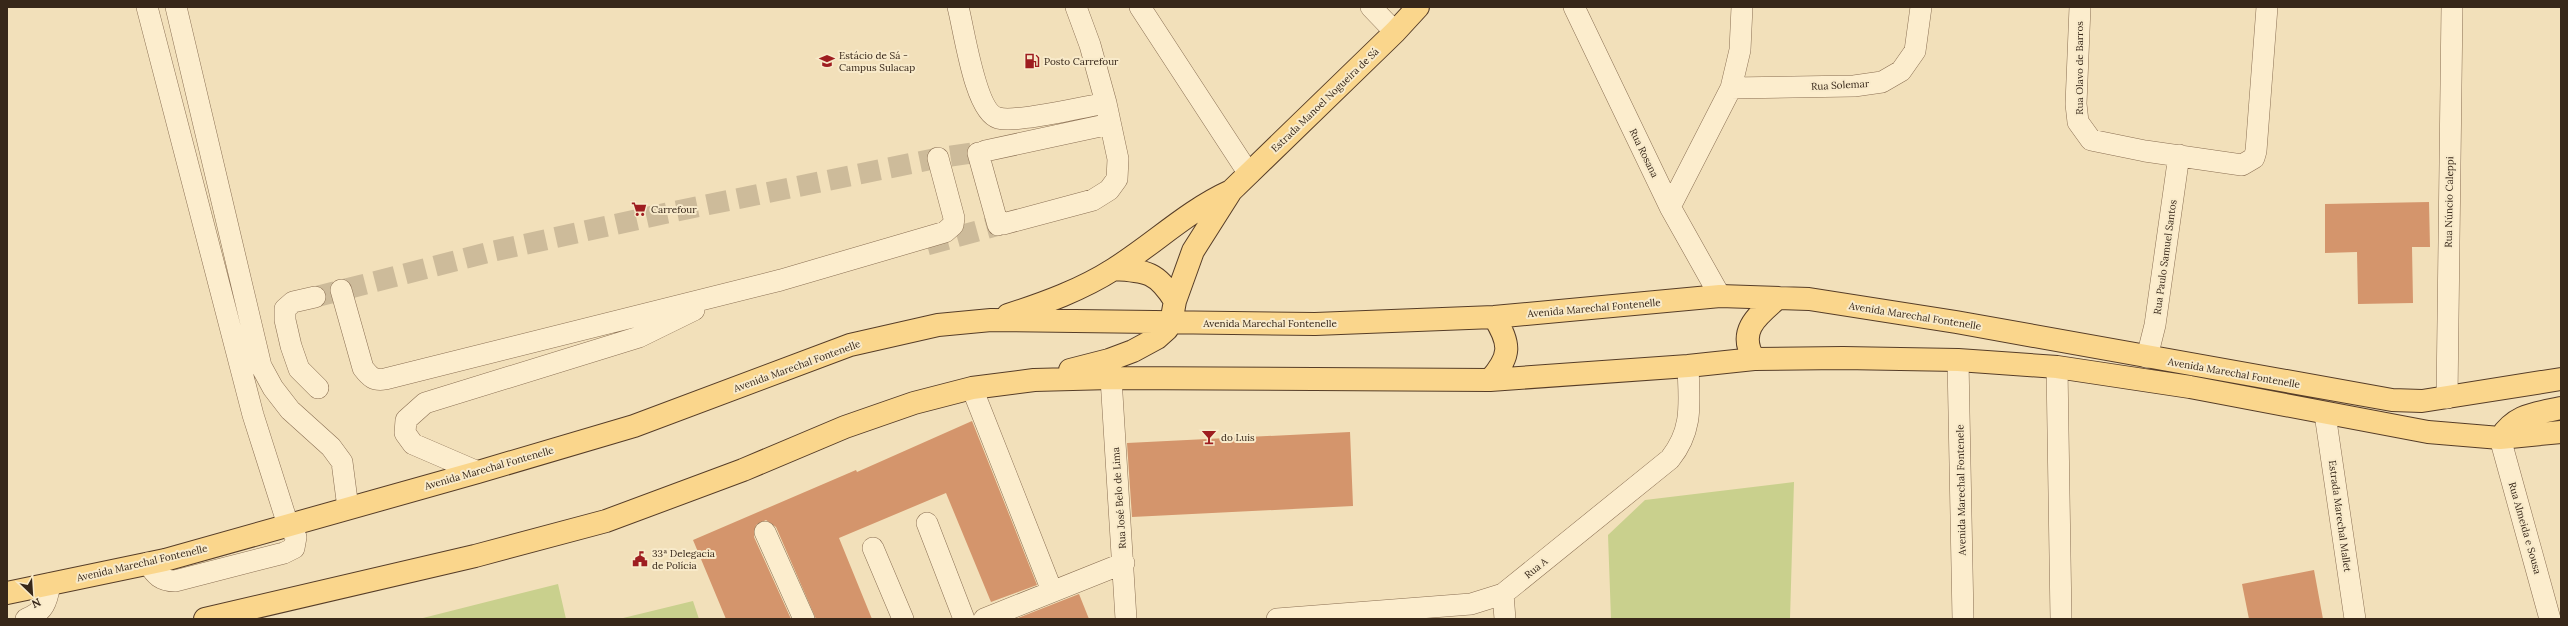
<svg xmlns="http://www.w3.org/2000/svg" width="2568" height="626" font-family="Lora,serif">
  <style>
    .green { fill: #c9d08d }
    .building { fill: #d4956c }
    .lines { fill: none; stroke-linecap: round; stroke-linejoin: round }
    .minor-tunnel { stroke: #cdbb9a; stroke-width: 21; stroke-dasharray: 21 10; stroke-linecap: butt }
    .minor-casing { stroke: #8a6f53; stroke-width: 22 }
    .major-casing { stroke: #563d28; stroke-width: 24 }
    .minor { stroke: #fcedcd; stroke-width: 21 }
    .major { stroke: #fad68c; stroke-width: 22 }
    .labels { text-anchor: middle; dominant-baseline: central; stroke-width: 4; stroke-linejoin: round; paint-order: stroke }
    .poi-label { font-size: 10px; fill: #372719; stroke: #f8eaca; text-anchor: start }
    .street-label { font-size: 10px; fill: #372719; stroke: #f8eaca }
  </style>
  <rect width="100%" height="100%" fill="#f2e0ba"/>
  <path class="green" d="M1794 482 1790 619H1611L1608 535 1645 500Z
    M558 584 566 619H419Z
    M693 601 699 619H619Z"/>
  <path class="building" d="M2429 202 2430 247H2412L2413 303 2358 304 2357 252 2325 253V204Z
    M972 421 1037 585 991 602 946 493 839 538 872 619H816L776 527 766 520 756 525 754 537 791 619H726L693 540 856 470 857 472Z
    M1350 432 1353 506 1132 517 1127 443Z
    M2314 570 2323 619H2249L2242 584Z
    M1079 594 1089 619H1018V618Z"/>
  <g class="lines">
    <path class="minor-tunnel" d="M927 245 1003 224
      M315 297 490 252 667 213 938 158 985 151"/>
    <g class="minor-casing">
      <path id="minor" d="M147 7 253 415 288 525 296 537 294 548 284 553 175 581C161 581 155 575 148 563
        M176 7 261 366 273 388 290 410 331 447 342 462 348 508
        M958 7C964 29 975 112 998 118 1018 123 1083 107 1106 103
        M1140 7 1249 174
        M1371 7 1395 32
        M1574 7 1670 207 1720 296
        M2080 7 2076 104 2078 122 2091 140 2145 151 2242 165 2254 158 2256 151 2267 7
        M1731 88 1854 86 1882 82 1901 71 1915 51 1921 7
        M985 151 1110 124
        M978 153 998 225
        M1670 207 1731 88 1740 50 1742 7
        M1003 224 1093 200 1109 190 1117 179 1118 159 1106 103 1090 45 1076 7
        M341 290 363 368C370 377 374 381 385 379L781 280 945 232 953 225 954 218 938 158
        M315 297 293 302 285 309V320L291 346 299 369 318 388
        M2147 357 2155 325 2179 155
        M1958 360 1963 619
        M2057 367 2061 619
        M1111 378 1126 619
        M972 388 1052 591
        M2447 398 2452 7
        M2325 414 2355 619
        M2500 438 2550 619
        M478 472 413 444 405 433 406 420 425 403 639 337 694 310
        M927 523 964 619
        M765 532 804 619
        M873 548 903 619
        M1503 594 1505 619
        M26 619C44 612 47 602 50 584
        M984 619 1124 563
        M1277 619 1471 604 1503 594 1670 459C1694 429 1689 402 1688 366"/>
    </g>
    <g class="major-casing">
      <path id="major" d="M1114 269C1147 271 1157 272 1175 301
        M1008 315C1045 303 1081 290 1114 269 1154 244 1187 211 1231 191
        M1754 359C1737 331 1757 316 1778 298
        M1070 370 1109 360 1133 351 1157 338 1167 329 1171 323 1175 301 1193 251 1231 191 1395 32 1418 7
        M1490 380C1511 356 1511 344 1494 317
        M2500 438C2516 414 2534 414 2561 408
        M7 593 165 560 478 472 634 426 850 345 938 325 991 320 1315 324 1494 317 1720 296 1809 299 1956 322 2392 400 2422 401 2561 379
        M205 619 475 556 606 521 743 470 845 427 914 403 972 388 1034 380 1111 378 1490 380 1688 366 1754 359 1843 358 1958 360 2057 367 2190 387 2428 432 2500 438 2561 432"/>
    </g>
    <use href="#minor" class="minor"/>
    <use href="#major" class="major"/>
  </g>
  <defs>
    <g id="university-bare" transform="scale(1.2)"><path d="M0-5L7-2L0 1L-7-2ZM-4 1L0 2.5L4 1V4Q0 6-4 4Z" fill="#9e1d20" stroke="#f8eaca" stroke-width="2.5" paint-order="stroke"/></g>
    <g id="fuel-bare" transform="scale(1.2)"><path d="M-5.5-6h7V0h2V4h1.3V-2.5L3-4.5l.8-.8L6-3V5H2.5V1h-1V6h-7ZM-4.2-4.7v3.2H.2V-4.7Z" fill="#9e1d20" stroke="#f8eaca" stroke-width="2.5" paint-order="stroke"/></g>
    <g id="supermarket-bare" transform="scale(1.2)"><path d="M-6-5.5h2.5l.6 2H6L4.5 2H-2.5L-4.4-4H-6ZM-1.5 3.2a1.3 1.3 0 1 0 .1 0ZM3 3.2a1.3 1.3 0 1 0 .1 0Z" fill="#9e1d20" stroke="#f8eaca" stroke-width="2.5" paint-order="stroke"/></g>
    <g id="bar-bare" transform="scale(1.2)"><path d="M-6-5H6L.8 .8V4.5H3.5V6h-7V4.5H-.8V.8Z" fill="#9e1d20" stroke="#f8eaca" stroke-width="2.5" paint-order="stroke"/></g>
    <g id="civic-bare" transform="scale(1.2)"><path d="M-.6-6.5H3V-4.5H.6V-3L4-1V1h2V6H-6V1h2V-1L-.6-3ZM-1.2 2.5V6h2.4V2.5Z" fill="#9e1d20" stroke="#f8eaca" stroke-width="2.5" paint-order="stroke"/></g>
  </defs>
  <g fill-rule="evenodd">
    <use href="#university-bare" x="827" y="61"/>
    <use href="#fuel-bare" x="1032" y="61"/>
    <use href="#supermarket-bare" x="639" y="209"/>
    <use href="#bar-bare" x="1209" y="437"/>
    <use href="#civic-bare" x="640" y="559"/>
  </g>
  <g class="labels">
    <g class="poi-label">
      <text x="839" y="55">Estácio de Sá -<tspan x="839" dy="12">Campus Sulacap</tspan></text>
      <text x="1044" y="61">Posto Carrefour</text>
      <text x="651" y="209">Carrefour</text>
      <text x="1221" y="437">do Luis</text>
      <text x="652" y="553">33ª Delegacia<tspan x="652" dy="12">de Polícia</tspan></text>
    </g>
    <g class="street-label">
      <text transform="translate(2079 68) rotate(-90)">Rua Olavo de Barros</text>
      <text transform="translate(1840 85) rotate(-3)">Rua Solemar</text>
      <text transform="translate(1325 100) rotate(-44)">Estrada Manoel Nogueira de Sá</text>
      <text transform="translate(1644 153) rotate(64)">Rua Rosana</text>
      <text transform="translate(2449 202) rotate(-89)">Rua Núncio Caleppi</text>
      <text transform="translate(2165 257) rotate(-82)">Rua Paulo Samuel Santos</text>
      <text transform="translate(1594 308) rotate(-5)">Avenida Marechal Fontenelle</text>
      <text transform="translate(1915 316) rotate(9)">Avenida Marechal Fontenelle</text>
      <text x="1270" y="323">Avenida Marechal Fontenelle</text>
      <text transform="translate(797 366) rotate(-20)">Avenida Marechal Fontenelle</text>
      <text transform="translate(2234 373) rotate(10)">Avenida Marechal Fontenelle</text>
      <text transform="translate(489 468) rotate(-16)">Avenida Marechal Fontenelle</text>
      <text transform="translate(1961 490) rotate(-91)">Avenida Marechal Fontenele</text>
      <text transform="translate(1119 498) rotate(-94)">Rua José Belo de Lima</text>
      <text transform="translate(2340 516) rotate(82)">Estrada Marechal Mallet</text>
      <text transform="translate(2525 528) rotate(74)">Rua Almeida e Sousa</text>
      <text transform="translate(142 563) rotate(-13)">Avenida Marechal Fontenelle</text>
      <text transform="translate(1536 568) rotate(-39)">Rua A</text>
    </g>
  </g>
  <rect width="2568" height="626" fill="none" stroke="#372719" stroke-width="16"/>
  <g transform="translate(32 594) rotate(155)" stroke="#f8eaca" stroke-width="3" paint-order="stroke">
  <path d="M0-3L7 15L0 10L-7 15Z" fill="#372719"/>
  <text y="-6" font-size="11" font-weight="bold" text-anchor="middle" fill="#372719">N</text>
  </g>
</svg>
